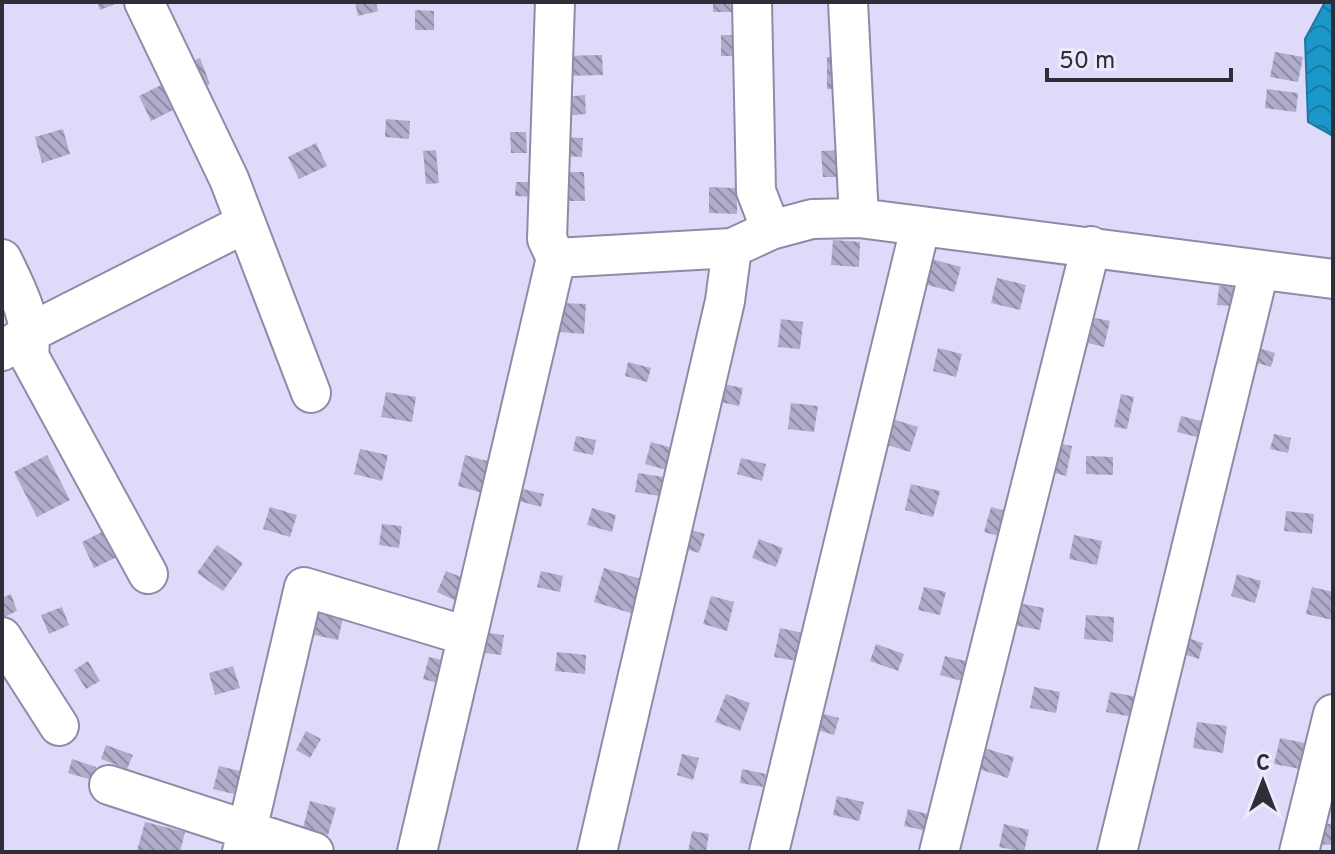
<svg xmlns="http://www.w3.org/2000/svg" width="1335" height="854" font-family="Overpass,sans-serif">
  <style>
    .water { fill: url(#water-waves); stroke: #21779e; stroke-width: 2 }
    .building { fill: url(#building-back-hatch) }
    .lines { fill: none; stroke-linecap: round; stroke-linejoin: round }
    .minor-casing { stroke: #8e8ba7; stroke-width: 42 }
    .minor { stroke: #fff; stroke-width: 38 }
  </style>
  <defs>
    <pattern id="water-waves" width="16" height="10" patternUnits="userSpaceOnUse" patternTransform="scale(2)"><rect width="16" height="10" fill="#1b97ca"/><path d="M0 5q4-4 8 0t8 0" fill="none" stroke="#187ca5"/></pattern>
    <pattern id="building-back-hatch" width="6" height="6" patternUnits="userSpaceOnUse" patternTransform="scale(2)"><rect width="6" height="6" fill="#afacc9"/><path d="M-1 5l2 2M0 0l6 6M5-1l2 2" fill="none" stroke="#8f8ca4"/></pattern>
  </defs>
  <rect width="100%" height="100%" fill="#dedaf9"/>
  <path class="water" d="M1325 2H1333V136L1308 122 1305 39Z"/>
  <path class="building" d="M97 2H120L100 10Z
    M355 2H376L378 11 358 16Z
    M713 2H742V12H713Z
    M415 10 434 11V30H415Z
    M721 35H740L739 56H721Z
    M1275 52 1303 57 1298 82 1270 77Z
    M602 55 603 75 563 76 562 56Z
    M827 57H842V89H827Z
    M200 58 210 84 193 91 183 65Z
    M163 84 175 109 151 121 139 96Z
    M1267 89 1298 93 1296 112 1265 108Z
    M585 95 586 114 563 116 562 97Z
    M386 119 410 121 409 139 385 137Z
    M63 129 70 154 42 163 35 137Z
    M510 132H526L527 153H511Z
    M563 137 583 138 582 157 562 156Z
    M316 143 327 166 299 179 288 157Z
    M436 150 439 183 426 184 423 151Z
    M842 150 843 177H823L821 151Z
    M560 172H584L585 201H560Z
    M516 182H535V197L515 196Z
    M709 187 737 188V214L709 213Z
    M833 240 860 242 859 267 831 265Z
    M924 257 961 267 954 292 917 282Z
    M997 278 1026 285 1020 310 991 303Z
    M1219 286 1242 288 1240 307 1217 305Z
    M561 303 586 304 584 334 559 332Z
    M1086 316 1110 321 1104 347 1080 341Z
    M781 319 803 322 800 349 778 347Z
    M938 348 962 354 956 377 933 371Z
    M1258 348 1275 353 1271 367 1254 362Z
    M628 362 651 368 647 382 625 376Z
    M723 384 743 388 739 406 720 402Z
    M386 392 416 397 412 422 381 417Z
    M1121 394 1134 397 1127 429 1114 427Z
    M791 403 818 406 814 432 788 429Z
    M1181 416 1209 423 1205 439 1177 432Z
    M886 417 918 427 910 452 878 442Z
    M1274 434 1291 438 1288 453 1270 449Z
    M576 436 596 440 593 455 573 451Z
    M651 442 676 449 670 471 645 464Z
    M1053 442 1072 446 1066 476 1047 471Z
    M360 449 388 455 382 481 354 474Z
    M47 455 70 500 37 517 14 472Z
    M465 455 491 462 483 493 458 486Z
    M1086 456 1113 457V475L1086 474Z
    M741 458 766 464 762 481 737 474Z
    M638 473 663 477 660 496 635 492Z
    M911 484 940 491 933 517 905 510Z
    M522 489 544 494 541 507 519 501Z
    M270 507 297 515 290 537 263 529Z
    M991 507 1013 513 1006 538 984 532Z
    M592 508 616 515 612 532 587 525Z
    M1286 511 1314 514 1312 534 1284 531Z
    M382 524 402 526 399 548 379 545Z
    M685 528 705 534 699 553 680 547Z
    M104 531 117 557 94 568 82 542Z
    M1074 535 1102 541 1097 565 1069 559Z
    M759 539 783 548 776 567 752 558Z
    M217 545 243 563 223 591 197 573Z
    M604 568 644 580 634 614 594 602Z
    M446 571 471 581 461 603 437 592Z
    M541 571 563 576 560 592 537 587Z
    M1237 574 1261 581 1255 603 1231 596Z
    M924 587 946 592 940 615 918 610Z
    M1312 587 1333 592V620L1306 614Z
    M11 594 17 611 2 618V598Z
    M711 596 734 602 727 631 703 624Z
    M1018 603 1044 608 1040 630 1013 625Z
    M62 607 69 625 49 634 41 615Z
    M315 611 343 618 338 640 310 634Z
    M1086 615 1114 617 1113 642 1084 639Z
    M780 628 803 633 797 661 774 657Z
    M488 633 504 635 501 655 485 653Z
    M1185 637 1203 643 1199 659 1180 653Z
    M876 644 904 654 898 671 870 661Z
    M557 652 586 655 585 674 555 671Z
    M945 656 974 663 969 683 940 675Z
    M429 657 450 662 444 685 423 679Z
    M88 661 100 681 86 689 74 670Z
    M233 666 240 688 215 695 209 673Z
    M1034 687 1060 692 1056 713 1030 708Z
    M1110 692 1138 697 1133 717 1106 712Z
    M726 694 750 703 740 731 715 722Z
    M816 712 839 718 834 735 811 728Z
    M1197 722 1227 726 1223 753 1193 748Z
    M306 731 321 739 310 758 296 750Z
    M1280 738 1305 743 1300 769 1274 764Z
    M106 745 133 755 127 769 101 759Z
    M981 747 1014 757 1008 778 975 768Z
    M682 754 699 758 693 780 677 775Z
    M72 759 96 767 92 780 68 773Z
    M219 766 240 771 234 794 213 789Z
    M742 769 766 774 763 787 740 783Z
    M837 796 864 802 859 821 833 815Z
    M310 801 336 808 328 835 303 828Z
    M908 809 931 815 927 831 904 826Z
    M145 822 185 832 180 852 137 851Z
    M1316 823 1333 824V845L1315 844Z
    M1004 824 1029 830 1024 852 999 847Z
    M692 831 709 834 706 852H688Z"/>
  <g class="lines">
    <g class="minor-casing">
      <path id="minor" d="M144 2 229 179 311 393
        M752 2 756 191 771 230
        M848 2 859 218
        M556 258 732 248 771 230 812 219 859 218 1333 279
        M2 259C18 292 33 319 29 356L148 574
        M2 351 31 332 246 223
        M2 637 59 726
        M109 785 314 852
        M242 852 304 587 467 636
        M417 852 556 258 547 239 555 2
        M597 852 725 301 732 248
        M769 852 920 228
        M939 852 1091 246
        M1117 852 1259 271
        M1299 852 1333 714"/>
    </g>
    <use href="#minor" class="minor"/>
  </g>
  <rect width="1335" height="854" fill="none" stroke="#2e2d38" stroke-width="8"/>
  <g transform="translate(1263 782)" stroke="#ebe9fc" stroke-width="6" paint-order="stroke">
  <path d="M0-6L14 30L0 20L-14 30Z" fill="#2e2d38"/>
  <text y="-12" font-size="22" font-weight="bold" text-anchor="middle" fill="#2e2d38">С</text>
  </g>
  <path d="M1047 68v12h184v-12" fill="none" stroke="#2e2d38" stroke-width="4"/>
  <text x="1059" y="68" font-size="24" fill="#2e2d38" stroke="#ebe9fc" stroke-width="6" paint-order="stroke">50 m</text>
</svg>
